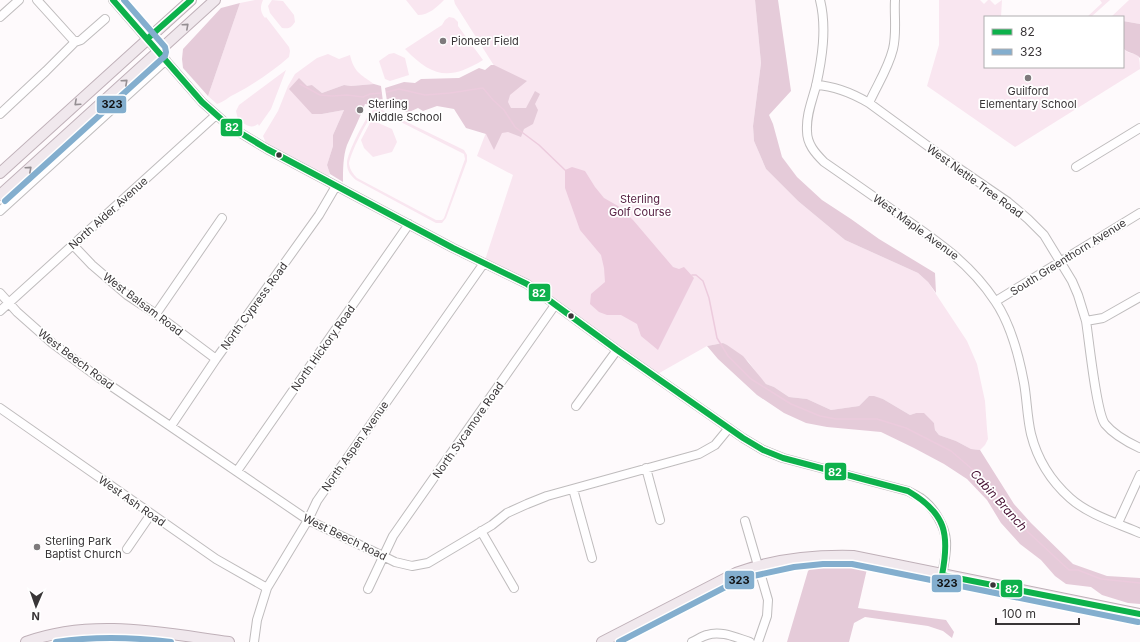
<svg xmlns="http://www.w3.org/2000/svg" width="1140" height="642" font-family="Inter,sans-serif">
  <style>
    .green { fill: #f9e6f0; fill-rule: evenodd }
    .forest { fill: #e5cbd9 }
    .water { fill: #eccbdd }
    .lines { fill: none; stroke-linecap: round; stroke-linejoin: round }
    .stream { stroke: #eccbdd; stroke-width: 1.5 }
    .minor-casing { stroke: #bfbcbd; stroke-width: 10 }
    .major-casing { stroke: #bfb0b8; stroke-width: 12 }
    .minor { stroke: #fffeff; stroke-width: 8 }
    .major { stroke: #f0e8ed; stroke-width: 10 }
    .bus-1-casing { stroke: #fff; stroke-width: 9 }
    .bus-2-casing { stroke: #fff; stroke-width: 9 }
    .bus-1 { stroke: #0db14b; stroke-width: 6 }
    .bus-2 { stroke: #83aece; stroke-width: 6 }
    .oneway { stroke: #948e92 }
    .poi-dot { fill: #7e7a7c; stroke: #fff; stroke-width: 1.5 }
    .bus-dot { fill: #393537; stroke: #fff; stroke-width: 1.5 }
    .labels { text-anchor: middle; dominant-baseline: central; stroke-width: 3.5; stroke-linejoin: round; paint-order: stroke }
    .poi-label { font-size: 11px; fill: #393537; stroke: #fff; text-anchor: start }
    .street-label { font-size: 11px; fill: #393537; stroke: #fff }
    .park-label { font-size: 11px; fill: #562042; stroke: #fff }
    .water-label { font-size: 12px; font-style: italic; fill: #471234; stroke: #fff }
    .line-badge { stroke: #fff; stroke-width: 1.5 }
    .badge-label { font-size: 11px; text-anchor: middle; font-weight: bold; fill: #fff }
    .pale-badge-label { font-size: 11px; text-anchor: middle; font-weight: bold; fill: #111 }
  </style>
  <rect width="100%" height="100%" fill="#fefafc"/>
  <path class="green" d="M255 0H263C260 7 260 12 265 18L266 17 289 47 290 51 289 57C273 71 254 84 235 94 228 97 224 102 217 104L208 96 240 3Z
    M272 0 283 1 294 15 295 22C291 28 289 29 282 28L270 13 268 6Z
    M406 0H444C437 7 429 15 418 15Z
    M454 0H755L761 63 753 126 754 141 766 169 798 201 845 240 918 273 928 282 967 341 977 364 985 401 987 429 988 439 985 445 980 450 971 449 956 441 939 435 935 430 934 423 916 413 910 415 883 399 869 396 859 406 831 410 807 399 789 397 774 387 766 384 761 379 748 361 723 343 707 346 654 376 555 305 484 263 513 175 477 156 505 83 455 4Z
    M939 0H980L984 4 988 0H990L995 5 1002 0 1001 17H985V67H1062L1063 68 1064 67H1123V48C1133 60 1140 45 1140 69L1015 147 927 86 939 45Z
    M1100 0H1110L1091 17H1087L1102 3Z
    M1129 0H1140V24L1123 21V17H1111Z
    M449 17 454 18 458 22V26L483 60C449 81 432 77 405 49L442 25 445 20Z
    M394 53 405 58 409 75 390 81 385 79 379 61 389 54Z
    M328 54 339 59 350 55C354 72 360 74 374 84L351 86 344 85 322 93 312 85 322 114 344 110 333 135V146L327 165 330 174 329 176 266 143 263 136 278 111 288 86 295 74 317 58Z
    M286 70 271 109 259 126 258 124C250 130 245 124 238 119L236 111 239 105Z
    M380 109 464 150 467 155V161L446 218 442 223H436L356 180C351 176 347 171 347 164 346 155 366 116 373 110ZM375 112H381L464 154 465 159 444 218 442 220H436L357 178C353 174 350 170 349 164 349 156 368 117 375 112Z
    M371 121 376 122 392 129 397 142 392 152 373 157 364 148 361 140Z
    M111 634 112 642H54L53 641 80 635Z
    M115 634 157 638 155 642H114Z"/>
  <path class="forest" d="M755 0H778L791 91 769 115 773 124 782 157 797 177 822 200 851 219 879 239 935 273 936 293 928 282 918 273 845 240 798 201 766 169 754 141 753 126 761 63Z
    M240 3 208 96 183 68 182 59 183 49 221 8Z
    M1123 21 1140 24V58C1135 52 1128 54 1123 48Z
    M491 65H494L527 81 510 95 508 102 511 108H526L535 91 540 94 535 104 538 110 533 124 524 129 521 137 508 132 502 133 494 150 486 134 466 128 454 109 437 106 423 111 418 108 407 113 397 104 388 108 385 88 404 82 415 83 421 79 459 78 479 68 485 70Z
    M299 78 307 86 312 85 322 93 344 85 351 86 374 84 381 86 383 102 374 105 365 104C360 118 353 131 347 145 343 156 343 170 343 182L330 174 327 165 333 146V135L344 110 322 114H312L289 89Z
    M723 343 727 345 743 356 766 384 774 387 789 397 807 399 831 410 859 406 869 396H874L883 399 910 415 916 413H924L934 423 935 430 939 435 956 441 971 449 980 450 1014 504 1031 523 1073 564 1107 576 1140 578V604L1128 603 1102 595 1091 587 1066 584 1055 576 1041 560 1020 544 1001 523 987 500 967 479 944 464 914 448 881 432 827 427 806 423 784 413 757 395 718 359 707 346Z
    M826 564 867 569 858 608 946 620 954 632 952 638 943 631 928 626 865 617 854 623 849 642H787L808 571 813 566Z"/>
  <path class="water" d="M572 167 585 171 595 187 604 198 618 206 633 220 673 267 679 269 684 267 694 278 658 350 641 336 637 324 621 315H607L599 312 590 304 591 294 605 282 604 268 601 255 580 230 565 188V170Z"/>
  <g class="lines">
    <path class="stream" d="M300 84 320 95 332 96 347 95 363 97 370 94 381 93
      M387 92 399 89 425 95 450 93 483 88 493 100 504 110 515 127 539 145 565 170
      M692 275H696L703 281 709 298 717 338 728 356 751 379 791 404 820 416 836 419H877L906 428 951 451 979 475 1028 532 1069 570H1078L1101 579 1140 583"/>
    <g class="minor-casing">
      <path id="minor" d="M37 0 75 42
        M113 0 202 102 229 126 267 149 453 248 527 284 617 350 743 438 763 450 783 458 908 491C913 494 918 496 922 499 934 508 945 526 946 541 947 552 944 564 942 575
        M820 0C827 28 822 59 816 86 812 101 806 115 807 131 807 144 815 153 824 162 850 180 876 198 901 216 936 240 971 264 995 301 1010 323 1019 356 1024 383 1027 400 1027 417 1031 434 1037 458 1051 481 1070 498 1089 515 1117 523 1140 533
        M0 17 19 0
        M816 85C836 86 852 93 869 103L951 163 1008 202 1028 219 1044 235 1072 281 1078 295 1086 321C1089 339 1096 412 1105 424 1114 435 1127 442 1140 448
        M869 103C877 85 888 69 893 49 897 33 894 16 895 0
        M0 114 46 71 75 42 81 40 105 19
        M1076 167 1140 128
        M0 211 166 60
        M73 245 92 265 127 295 156 314 216 359
        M0 293 17 312 52 343 95 375 308 520 383 556 395 562 412 566 428 563 492 525 507 513 527 504 547 496 699 454 715 445 729 428
        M996 301 1140 213
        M0 311 216 115
        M156 314 222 218
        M1086 321 1103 318 1140 297
        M576 406 617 350
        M0 408 216 559 267 588
        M171 426 216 359 319 215 336 186
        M646 468 660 520
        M237 471 409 224
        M573 489 592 558
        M745 521 768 600 767 616 758 642
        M1118 523 1140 475
        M481 531 514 588
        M127 549 151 514
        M368 589 393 536 555 305
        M254 642 257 620 267 588 308 520 317 501 484 263
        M692 642C697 640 702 636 707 635 721 630 737 638 750 642"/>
    </g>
    <g class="major-casing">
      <path id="major" d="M0 173 191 0
        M0 195 215 0
        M26 642C93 618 161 633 229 642
        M602 642 736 573C774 559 812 555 853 556L1140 614"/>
    </g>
    <use href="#minor" class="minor"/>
    <use href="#major" class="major"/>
    <g class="bus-1-casing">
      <path id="bus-1" d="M113 0 202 102 229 126 267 149 453 248 527 284 617 350 743 438 763 450 783 458 908 491C946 513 950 534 942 575
        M147 39 191 0
        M942 575 1140 614"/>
    </g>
    <g class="bus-2-casing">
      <path id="bus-2" d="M5 201 165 56 166 52 165 47 124 0
        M56 642C95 636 132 637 171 642
        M619 642 739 580 753 576 794 567 823 564H852L1138 622"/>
    </g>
    <use href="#bus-1" class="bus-1"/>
    <use href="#bus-2" class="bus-2"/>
  </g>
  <defs><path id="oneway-chevron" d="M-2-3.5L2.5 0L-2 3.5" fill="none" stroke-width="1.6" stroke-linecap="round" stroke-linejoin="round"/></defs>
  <g class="oneway">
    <use href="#oneway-chevron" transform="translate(186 26) rotate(-42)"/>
    <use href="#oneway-chevron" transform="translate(125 82) rotate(-42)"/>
    <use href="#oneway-chevron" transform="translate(77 103) rotate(138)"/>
    <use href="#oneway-chevron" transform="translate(29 169) rotate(-42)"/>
  </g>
  <g class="poi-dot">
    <circle cx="443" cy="41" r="4"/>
    <circle cx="1028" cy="78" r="4"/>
    <circle cx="360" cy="110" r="4"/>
    <circle cx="37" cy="547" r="4"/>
  </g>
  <g class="bus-dot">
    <circle cx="279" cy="155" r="3.5"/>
    <circle cx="571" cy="316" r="3.5"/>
    <circle cx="993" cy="585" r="3.5"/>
  </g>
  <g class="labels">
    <g class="poi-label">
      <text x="451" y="41">Pioneer Field</text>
      <text x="1028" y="91" text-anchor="middle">Guilford<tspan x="1028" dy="13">Elementary School</tspan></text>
      <text x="368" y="104">Sterling<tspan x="368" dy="13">Middle School</tspan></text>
      <text x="45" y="541">Sterling Park<tspan x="45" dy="13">Baptist Church</tspan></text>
    </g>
    <g class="street-label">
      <text transform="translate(975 181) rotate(36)">West Nettle Tree Road</text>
      <text transform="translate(108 213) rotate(-42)">North Alder Avenue</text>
      <text transform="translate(916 227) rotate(36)">West Maple Avenue</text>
      <text transform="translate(1068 257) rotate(-32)">South Greenthorn Avenue</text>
      <text transform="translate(143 304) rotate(37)">West Balsam Road</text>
      <text transform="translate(254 306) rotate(-54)">North Cypress Road</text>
      <text transform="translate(323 348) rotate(-55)">North Hickory Road</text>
      <text transform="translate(76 359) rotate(37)">West Beech Road</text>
      <text transform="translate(468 430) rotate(-55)">North Sycamore Road</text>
      <text transform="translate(355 446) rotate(-55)">North Aspen Avenue</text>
      <text transform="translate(132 501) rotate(35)">West Ash Road</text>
      <text transform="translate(345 537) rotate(26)">West Beech Road</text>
    </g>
    <g class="park-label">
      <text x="640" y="199">Sterling<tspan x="640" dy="13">Golf Course</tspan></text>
    </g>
    <g class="water-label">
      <text transform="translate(999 500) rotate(48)">Cabin Branch</text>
    </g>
  </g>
  <g class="line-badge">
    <rect x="96" y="95" width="31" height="19" rx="4" fill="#83aece"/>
    <rect x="220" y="118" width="23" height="19" rx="4" fill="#0db14b"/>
    <rect x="528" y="283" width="23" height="19" rx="4" fill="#0db14b"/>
    <rect x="824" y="462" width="23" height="19" rx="4" fill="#0db14b"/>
    <rect x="724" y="570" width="31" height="20" rx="4" fill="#83aece"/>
    <rect x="931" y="574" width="31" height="19" rx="4" fill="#83aece"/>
    <rect x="1000" y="579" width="23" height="19" rx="4" fill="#0db14b"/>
  </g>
  <g class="badge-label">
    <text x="232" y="131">82</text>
    <text x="539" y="297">82</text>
    <text x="835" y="476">82</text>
    <text x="1012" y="593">82</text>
  </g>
  <g class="pale-badge-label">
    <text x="112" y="108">323</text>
    <text x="739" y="584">323</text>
    <text x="947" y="587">323</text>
  </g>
  <rect x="984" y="16" width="140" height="52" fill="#ffffff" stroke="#b0aeaf"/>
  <rect x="992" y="29" width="20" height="6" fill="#0db14b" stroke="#b0aeaf"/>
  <text x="1020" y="36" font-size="12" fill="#393537">82</text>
  <rect x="992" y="49" width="20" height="6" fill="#83aece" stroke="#b0aeaf"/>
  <text x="1020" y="56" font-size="12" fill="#393537">323</text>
  <g transform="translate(36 606) rotate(182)" stroke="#ffffff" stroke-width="3" paint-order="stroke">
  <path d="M0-3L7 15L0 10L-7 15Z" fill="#393537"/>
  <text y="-6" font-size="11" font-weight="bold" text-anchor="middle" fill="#393537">N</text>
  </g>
  <path d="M996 618v6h83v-6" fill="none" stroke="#393537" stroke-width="2"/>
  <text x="1002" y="618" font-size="12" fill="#393537" stroke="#ffffff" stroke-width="3" paint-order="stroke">100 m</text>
</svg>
